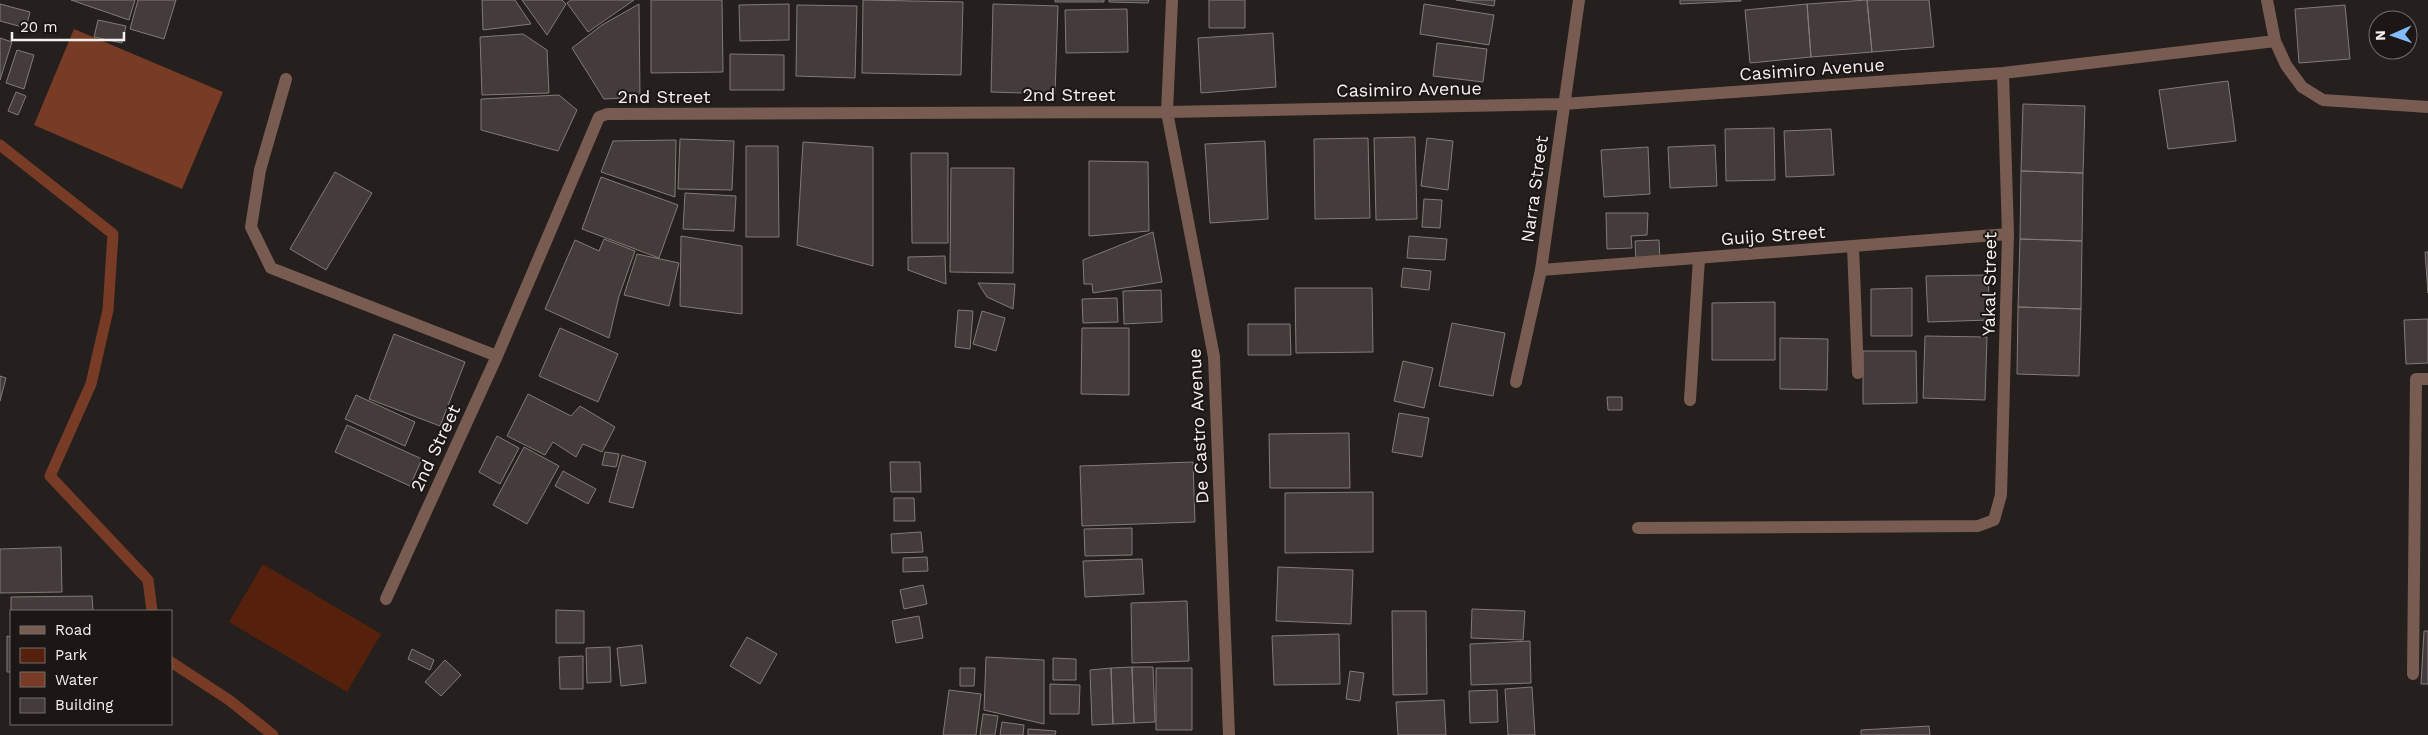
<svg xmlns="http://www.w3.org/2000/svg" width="2428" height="735" font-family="'Work Sans',sans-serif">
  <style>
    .green { fill: #55210c }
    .water { fill: #783c26 }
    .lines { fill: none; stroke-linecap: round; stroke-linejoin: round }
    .stream { stroke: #783c26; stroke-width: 11 }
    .building { fill: #433c3a; stroke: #827b78 }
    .lane { stroke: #785c52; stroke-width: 12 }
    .street { stroke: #785c52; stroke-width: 12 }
    .labels { text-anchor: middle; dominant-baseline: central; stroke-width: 4; stroke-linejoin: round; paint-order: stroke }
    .street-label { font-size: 18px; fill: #f5f1ef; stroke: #1c1614 }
  </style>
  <rect width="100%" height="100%" fill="#251f1d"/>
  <path class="green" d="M263 564 381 634 347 692 229 622Z"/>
  <path class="water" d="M74 29 223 92 182 189 34 125Z"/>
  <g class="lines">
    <path class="stream" d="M0 145 113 234 108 310 91 384 50 476 148 580 152 611
      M171 662 229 700 273 735"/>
  </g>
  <path class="building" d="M71 0H135L129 20Z
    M138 0H176L164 39 130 29Z
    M482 0H515L531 24 483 30Z
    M522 0H562L566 4 547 35Z
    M571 0H634L588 32 567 3Z
    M651 0H722L723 72 651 73Z
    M863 0 963 2 961 75 862 73Z
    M1055 0H1104V2H1055Z
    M1109 0H1149L1148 3 1109 2Z
    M1209 0H1245V28H1209Z
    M1456 0H1495L1494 6Z
    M1680 0H1741V1L1680 4Z
    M1867 0 1872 52 1811 57 1807 4Z
    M1867 0H1929L1934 47 1872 52Z
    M0 4 30 12 26 28 0 21Z
    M639 4 640 97 604 99 572 48 602 25Z
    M789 4V40L740 41 739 5Z
    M993 4 1058 6 1055 94 991 92Z
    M1424 4 1494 15 1489 45 1420 34Z
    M1807 4 1811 57 1750 63 1745 10Z
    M797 5 857 6 855 78 796 76Z
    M2345 5 2350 59 2299 63 2295 9Z
    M1127 9 1128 52 1066 53 1065 10Z
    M98 20 126 26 122 43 94 37Z
    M1273 33 1276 87 1201 93 1198 38Z
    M523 34 547 50 549 93 482 95 480 37Z
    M0 38 12 42 0 80Z
    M1437 43 1487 49 1483 82 1433 76Z
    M17 50 34 55 24 89 6 83Z
    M730 54 784 55V90H730Z
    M2228 81 2236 141 2168 149 2159 90Z
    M16 92 26 96 18 115 8 111Z
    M559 95 577 110 558 151 481 130V99Z
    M2023 104 2085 106 2083 173 2021 171Z
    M1774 128 1775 180 1726 181 1725 129Z
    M1831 129 1834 175 1786 177 1784 131Z
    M1415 137 1417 219 1376 220 1374 138Z
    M1368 138 1370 218 1315 219 1314 139Z
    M1427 138 1453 141 1448 190 1421 186Z
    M680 139 734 141 732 190 678 189Z
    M676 140 675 197 601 172 613 141Z
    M1265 141 1268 219 1210 223 1205 144Z
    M803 142 873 147V266L797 245Z
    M1715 145 1717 186 1670 188 1668 147Z
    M746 146H778L779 237H746Z
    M1648 147 1650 194 1604 197 1601 150Z
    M911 153H948V243H912Z
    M1089 161 1148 162 1149 231 1089 236Z
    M951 168H1014L1013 273 950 272Z
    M2021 171 2083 173 2082 241 2020 239Z
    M335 172 372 193 326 270 290 249Z
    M601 177 678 205 659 258 582 229Z
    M685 193 736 196 734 231 683 229Z
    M1424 199 1442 200 1440 228 1422 227Z
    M1606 213H1648L1647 235 1631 236 1632 248 1607 249Z
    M1153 232 1162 282 1093 293 1092 284H1084L1083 260Z
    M681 236 742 246V314L680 306Z
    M1409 236 1447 239 1445 260 1407 258Z
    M604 239 635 251 619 296 609 338 545 309 575 240 599 251Z
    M2020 239 2082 241 2081 309 2018 307Z
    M1659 240 1660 260 1636 261 1635 241Z
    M2425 252H2428V293Z
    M637 254 679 263 669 306 624 295Z
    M945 256 946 284 908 270V257Z
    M1403 268 1431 271 1429 290 1401 287Z
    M1988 275 1990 320 1928 322 1926 276Z
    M978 283 1015 284 1013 309 987 297Z
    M1295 288H1372L1373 352 1296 353Z
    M1912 288V336H1871V289Z
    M1161 290 1162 322 1124 324 1123 291Z
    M1117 298 1118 322 1083 323 1082 299Z
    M1775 302V360H1712V303Z
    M2018 307 2081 309 2079 376 2017 374Z
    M958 310 973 311 970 349 955 347Z
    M982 311 1005 318 996 351 973 344Z
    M2428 319V363L2406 364 2404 320Z
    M1452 323 1505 333 1493 396 1439 386Z
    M1248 324H1290L1291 355H1248Z
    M560 328 618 354 598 402 539 376Z
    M1082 328H1129V395L1081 394Z
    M394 334 465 362 440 426 369 399Z
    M1925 336 1987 337 1985 400 1923 398Z
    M1780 338 1828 339 1827 390 1780 389Z
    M1863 351H1916L1917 403 1863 404Z
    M1403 361 1433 368 1424 408 1394 401Z
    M0 376 6 378 0 401Z
    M528 394 571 416 580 406 615 427 602 452 583 444 576 457 553 442 545 455 507 436Z
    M356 395 415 422 405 446 345 419Z
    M1607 397H1622V410H1608Z
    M1399 413 1429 418 1422 457 1392 452Z
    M347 425 422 459 410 486 335 452Z
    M1349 433 1350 488H1270L1269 434Z
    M497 436 519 448 500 484 479 472Z
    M524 447 559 466 527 524 493 505Z
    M605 452 619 454 616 467 602 465Z
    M622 455 646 462 633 508 609 502Z
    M890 462H920L921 492H891Z
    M1193 462 1195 522 1082 526 1080 466Z
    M563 471 596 489 588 504 555 486Z
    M1373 492V552L1285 553V493Z
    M894 498H914L915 521H894Z
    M1132 528V555L1085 556 1084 529Z
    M921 532 923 552 892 553 891 534Z
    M61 547 62 592 0 593V549Z
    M927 557 928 571 903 572V558Z
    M1142 559 1144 594 1085 597 1083 561Z
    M1278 567 1353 570 1351 624 1276 621Z
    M923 585 927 604 904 609 900 590Z
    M92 596 93 611H11V619V597Z
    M1187 601 1189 661 1132 663 1131 603Z
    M1472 609 1525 611 1523 640 1471 638Z
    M556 610 584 611V643H556Z
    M1392 611H1426L1427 694 1393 695Z
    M919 616 923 638 896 643 892 621Z
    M2424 631H2428V684H2421Z
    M1339 634 1340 684 1274 685 1272 636Z
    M7 636 11 637V672H7Z
    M747 637 777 654 760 684 730 666Z
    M1530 641 1531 683 1471 685 1470 644Z
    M642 645 646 683 621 686 617 648Z
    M610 647 611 682 587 683 586 648Z
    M412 649 434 660 430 670 408 659Z
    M583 656V689H560L559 657Z
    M986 657 1044 660V724L984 710Z
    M1053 658 1076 659V680H1053Z
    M445 660 461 675 441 696 425 682Z
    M1132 667 1134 723 1113 724 1111 668Z
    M1132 667H1153L1155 722 1134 723Z
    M960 668H975L974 686H960Z
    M1111 668 1113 724 1092 725 1090 670Z
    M1156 668H1192V730H1156Z
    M1350 671 1364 673 1360 701 1346 699Z
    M1050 684 1080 685 1079 714H1050Z
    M1532 687 1535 735H1508L1505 689Z
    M949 690 981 694 976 735H943Z
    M1497 690 1498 722 1470 723 1469 691Z
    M1444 700 1446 735H1398L1396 702Z
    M983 714 998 716 995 735H980Z
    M1002 722 1024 725 1023 735H1000Z
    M1929 726 1930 735H1861V730Z
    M1028 729 1056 731 1055 735H1028Z"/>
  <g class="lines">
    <path class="lane" d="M1516 382 1541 270
      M1690 400 1699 258"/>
    <path class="street" d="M1172 0 1167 112 1214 357 1229 735
      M1579 0 1541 270 2008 234
      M2267 0 2275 41 2286 65 2302 87 2323 100 2428 107
      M286 79 260 170 251 227 271 268 497 356
      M1853 246 1858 373
      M1638 528 1978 526 1994 520 2001 495 2008 234 2003 73
      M386 599 497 356 599 117 607 114 1167 112 1563 104 2003 73 2275 41
      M2413 674 2416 379H2428"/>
  </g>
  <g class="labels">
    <g class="street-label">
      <text transform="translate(1812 69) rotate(-4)">Casimiro Avenue</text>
      <text transform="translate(1409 89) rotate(-1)">Casimiro Avenue</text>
      <text x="1069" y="94">2nd Street</text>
      <text x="664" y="96">2nd Street</text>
      <text transform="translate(1534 189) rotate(-82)">Narra Street</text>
      <text transform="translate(1773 235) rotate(-4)">Guijo Street</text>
      <text transform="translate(1989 284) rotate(-89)">Yakal Street</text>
      <text transform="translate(1198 426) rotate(-93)">De Castro Avenue</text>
      <text transform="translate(435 448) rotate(-65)">2nd Street</text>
    </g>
  </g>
  <rect x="10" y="610" width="162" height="115" fill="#1c1614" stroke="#736e6c"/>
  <rect x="20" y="626" width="25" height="8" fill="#785c52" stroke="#736e6c"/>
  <text x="55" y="635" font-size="15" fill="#f5f1ef">Road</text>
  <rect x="20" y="648" width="25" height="15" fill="#55210c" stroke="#736e6c"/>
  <text x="55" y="660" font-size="15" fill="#f5f1ef">Park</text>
  <rect x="20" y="672" width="25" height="15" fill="#783c26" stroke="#736e6c"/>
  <text x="55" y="685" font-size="15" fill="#f5f1ef">Water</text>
  <rect x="20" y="698" width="25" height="15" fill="#433c3a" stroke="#736e6c"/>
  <text x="55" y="710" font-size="15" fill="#f5f1ef">Building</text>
  <g transform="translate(2393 35) rotate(268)"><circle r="24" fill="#1c1614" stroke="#736e6c"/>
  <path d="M0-4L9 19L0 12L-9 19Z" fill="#82bcfa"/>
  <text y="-8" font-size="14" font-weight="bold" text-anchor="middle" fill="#f5f1ef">N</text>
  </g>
  <path d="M12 32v8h112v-8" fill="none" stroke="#f5f1ef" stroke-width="2.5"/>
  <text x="20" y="32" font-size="15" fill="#f5f1ef" stroke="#1c1614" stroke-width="4" paint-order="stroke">20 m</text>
</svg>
